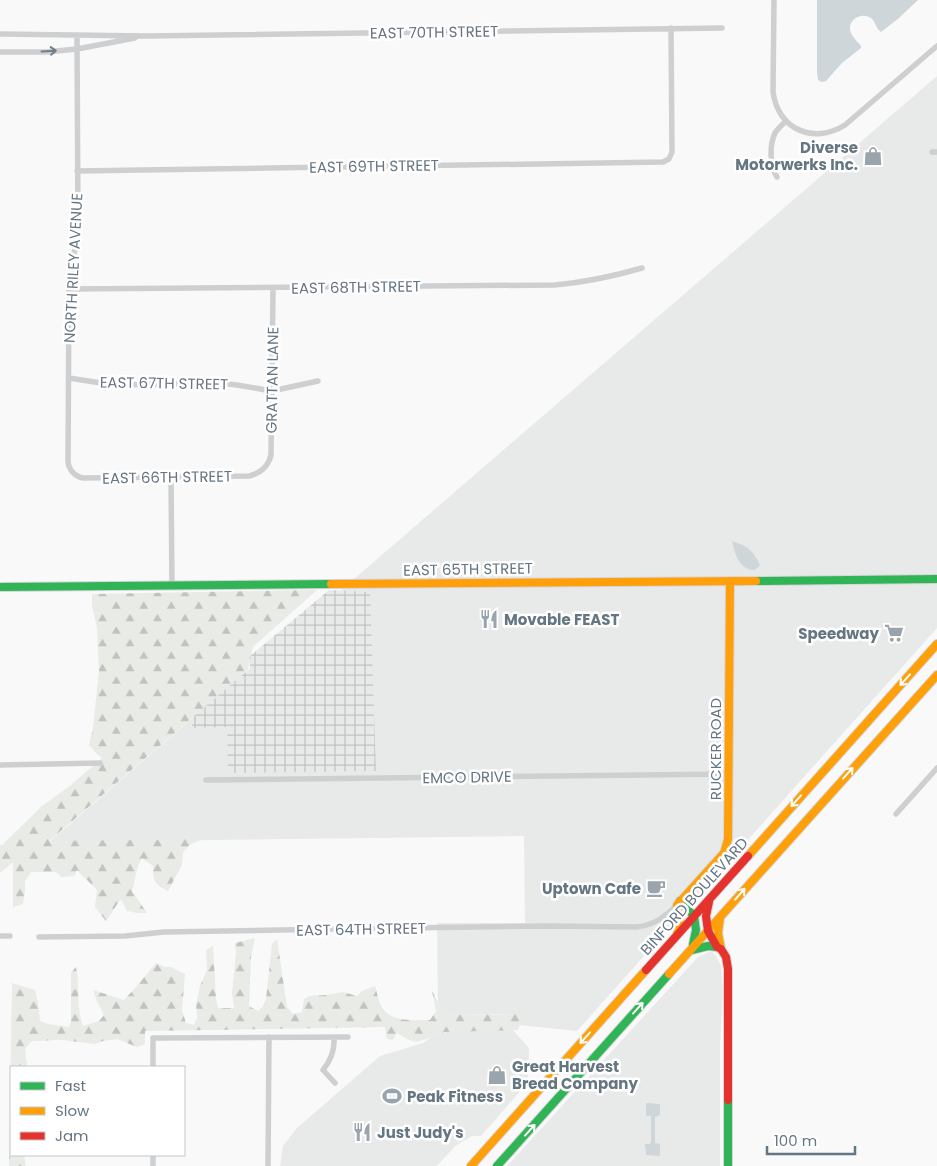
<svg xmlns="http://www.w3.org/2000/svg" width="937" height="1166" font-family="Poppins,sans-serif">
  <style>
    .built { fill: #e8e9e9 }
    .industrial { fill: url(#industrial-grid) }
    .forest { fill: url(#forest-firs) }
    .water { fill: #ced6d9 }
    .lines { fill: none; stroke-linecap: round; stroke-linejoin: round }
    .fast-casing { stroke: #d5d6d7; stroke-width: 10 }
    .slow-casing { stroke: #d5d6d7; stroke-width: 10 }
    .jam-casing { stroke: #d5d6d7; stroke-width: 10 }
    .street { stroke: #cecfd0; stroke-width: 5.5 }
    .fast { stroke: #30b455; stroke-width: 8 }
    .slow { stroke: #ff9f0a; stroke-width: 8 }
    .jam { stroke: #e5322d; stroke-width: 8 }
    .oneway { stroke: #707f8b }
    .oneway2 { stroke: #fff }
    .labels { text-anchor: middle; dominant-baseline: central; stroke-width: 5; stroke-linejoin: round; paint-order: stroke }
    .street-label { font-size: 15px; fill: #657683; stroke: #fff }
    .poi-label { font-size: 15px; font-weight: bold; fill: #657683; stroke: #fff; text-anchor: start }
  </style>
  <defs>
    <pattern id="industrial-grid" width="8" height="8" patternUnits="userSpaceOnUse" patternTransform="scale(1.25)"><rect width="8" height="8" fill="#e8e9e9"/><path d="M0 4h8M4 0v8" fill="none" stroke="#c0c1c2"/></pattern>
    <pattern id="forest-firs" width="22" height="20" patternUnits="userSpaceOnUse" patternTransform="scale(1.25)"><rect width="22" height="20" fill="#e8ebe6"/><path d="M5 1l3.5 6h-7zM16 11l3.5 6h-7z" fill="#c0c3c0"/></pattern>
  </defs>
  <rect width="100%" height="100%" fill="#f9f9f9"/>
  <path class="built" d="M937 76V628L577 1031 519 1025 521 1019 519 1014 445 1015 438 1004 437 923H525L524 836 49 842Z
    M709 952H712L716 956 721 966 723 991 720 1046V1166H507L698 957Z
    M445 1028H511L529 1048 528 1082 481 1136H472L455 1146 437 1166H280L283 1146 297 1128 380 1056 423 1043Z"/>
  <path class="industrial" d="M329 590 370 592 376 771 233 773 228 768 227 727 192 728 193 715 232 680 250 670V656Z"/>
  <path class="forest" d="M317 590 253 647 248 670 49 841 203 839 191 844 183 852 182 865 168 891C154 884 153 882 153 866L142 858 138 866 132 891 147 913H138L127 911 121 899C115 906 112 914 106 921L95 907 97 890 77 870 74 876 62 877 56 872H31L25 881V891L23 904 13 907V862L0 873V845H2L42 806 71 785 102 758 96 753 89 745 93 728 99 671 97 628 92 605V594Z
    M255 938 251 957 249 1006 258 1011 263 1006 266 999 272 944 277 939 287 1007 293 1014 302 1012 304 999 309 996 327 995 343 992 357 996 362 991 375 986C377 992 378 1000 381 1006 391 1023 413 1020 430 1020L436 1011 432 991 445 1015 520 1014 522 1019 518 1030 443 1032 442 1034 417 1042 409 1040 397 1033 393 1040 387 1039 385 1027 145 1031V1044L137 1047 117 1039 103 1041 95 1044 62 1040 32 1041 25 1049 27 1067H11V1155H24L26 1166H9L12 983 35 990 38 1002 40 1021 48 1024 69 1027 71 1022V973L76 967C80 986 76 1007 83 1026L99 1021 104 1015 97 1001 93 990 124 1000 137 986 156 963 164 967H171L185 974 182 1010 186 1023 194 1025 197 1018 196 1004 200 986 207 970 206 950 213 946 216 999 218 1008H234L232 994 236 952 235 943Z"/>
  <path class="water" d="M817 0H918L899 18 881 32C875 28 876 20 869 17 859 12 846 22 851 33 853 38 858 42 861 46V48L842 63 826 81 822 82 818 80 817 72Z
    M732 541C747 546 753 550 760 565 756 570 754 571 749 569 737 565 735 552 732 541Z
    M646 1103 660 1104V1115L655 1117V1143L660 1144V1156L646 1155 645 1144H650L651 1142V1116H646Z"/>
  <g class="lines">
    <g class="fast-casing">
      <path id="fast" d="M756 581 937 579
        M0 587 331 584
        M680 901 694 916
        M693 944 696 930 694 916
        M692 950 708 946 717 947
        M728 1100V1166
        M497 1166 669 974"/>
    </g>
    <g class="slow-casing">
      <path id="slow" d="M331 584 756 581
        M748 856 937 644
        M720 918 718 933 721 949
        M677 934 680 925 677 905 724 853 728 839 730 581
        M669 974 937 675
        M471 1166 646 970"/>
    </g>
    <g class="jam-casing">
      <path id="jam" d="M708 931 717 947 721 949 726 957 728 969V1100
        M708 931 706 916 709 902
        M646 970 748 856"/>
    </g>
    <path class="street" d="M774 0 773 92C778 129 813 145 845 125L937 46
      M0 34 147 36 722 28
      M77 35 78 228C76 249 70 269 69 289L68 460C68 469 74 476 83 478L249 476C261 473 268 467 271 455L273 288
      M0 52H46L77 49 135 38
      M932 152H937
      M77 171 663 162 669 159 672 152 671 28
      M777 177C770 166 769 146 775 133 778 128 782 125 786 121
      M69 289 555 285C587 282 611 277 642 268
      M69 378 114 385 219 383 237 385 272 391 318 381
      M171 477 172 586
      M0 765 100 763
      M206 780 729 774
      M896 814 937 768
      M0 936H10
      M39 937 125 936 164 932 334 929 546 926 637 927C654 925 665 917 677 905
      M334 1037C335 1050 331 1060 323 1070L335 1083
      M153 1067V1038L348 1037
      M153 1166V1155
      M268 1166 269 1037"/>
    <use href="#fast" class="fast"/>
    <use href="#slow" class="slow"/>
    <use href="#jam" class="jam"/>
  </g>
  <defs><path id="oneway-shaft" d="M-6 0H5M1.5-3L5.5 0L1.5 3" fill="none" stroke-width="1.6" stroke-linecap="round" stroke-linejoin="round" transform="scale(1.25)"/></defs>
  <use class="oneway" href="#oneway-shaft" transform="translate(49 51) rotate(-3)"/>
  <g class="oneway2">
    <use href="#oneway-shaft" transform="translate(905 680) rotate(132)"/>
    <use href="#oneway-shaft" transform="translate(848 773) rotate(-48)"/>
    <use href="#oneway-shaft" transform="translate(796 801) rotate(132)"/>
    <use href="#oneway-shaft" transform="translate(740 894) rotate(-49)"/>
    <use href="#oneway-shaft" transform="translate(638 1008) rotate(-48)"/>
    <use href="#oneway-shaft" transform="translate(585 1038) rotate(132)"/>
    <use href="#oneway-shaft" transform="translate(530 1130) rotate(-48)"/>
  </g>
  <defs>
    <g id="shop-bare" transform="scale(1.5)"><path d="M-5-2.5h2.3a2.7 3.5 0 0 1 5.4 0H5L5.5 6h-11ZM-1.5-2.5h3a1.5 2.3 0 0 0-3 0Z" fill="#99a4ac" stroke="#fff" stroke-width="2.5" paint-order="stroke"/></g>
    <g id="restaurant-bare" transform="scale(1.5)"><path d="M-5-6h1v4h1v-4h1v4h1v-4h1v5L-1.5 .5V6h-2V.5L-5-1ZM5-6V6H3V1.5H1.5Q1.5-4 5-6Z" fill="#99a4ac" stroke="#fff" stroke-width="2.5" paint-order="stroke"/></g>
    <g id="supermarket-bare" transform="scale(1.5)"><path d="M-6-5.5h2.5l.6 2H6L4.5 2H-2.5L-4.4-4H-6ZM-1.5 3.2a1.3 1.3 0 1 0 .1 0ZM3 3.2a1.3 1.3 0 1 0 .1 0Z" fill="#99a4ac" stroke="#fff" stroke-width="2.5" paint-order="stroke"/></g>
    <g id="cafe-bare" transform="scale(1.5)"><path d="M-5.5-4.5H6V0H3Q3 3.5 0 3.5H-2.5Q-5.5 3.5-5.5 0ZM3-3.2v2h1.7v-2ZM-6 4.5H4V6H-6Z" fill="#99a4ac" stroke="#fff" stroke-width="2.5" paint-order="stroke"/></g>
    <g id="stadium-bare" transform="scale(1.5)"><path d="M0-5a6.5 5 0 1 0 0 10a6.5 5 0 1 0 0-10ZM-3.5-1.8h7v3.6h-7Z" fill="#99a4ac" stroke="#fff" stroke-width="2.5" paint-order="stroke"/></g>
  </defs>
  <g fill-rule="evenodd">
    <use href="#shop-bare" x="873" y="156"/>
    <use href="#restaurant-bare" x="489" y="619"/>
    <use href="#supermarket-bare" x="894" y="633"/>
    <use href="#cafe-bare" x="656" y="888"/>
    <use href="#shop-bare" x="497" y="1075"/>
    <use href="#stadium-bare" x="392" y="1096"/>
    <use href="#restaurant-bare" x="362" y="1132"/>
  </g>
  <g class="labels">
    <g class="street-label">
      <text transform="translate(434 32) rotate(-1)">EAST 70TH STREET</text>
      <text transform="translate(374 166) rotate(-1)">EAST 69TH STREET</text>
      <text transform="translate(73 268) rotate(-87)">NORTH RILEY AVENUE</text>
      <text transform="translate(356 287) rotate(-1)">EAST 68TH STREET</text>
      <text transform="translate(272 380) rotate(-89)">GRATTAN LANE</text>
      <text transform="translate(164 383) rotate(1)">EAST 67TH STREET</text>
      <text transform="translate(167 477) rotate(-1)">EAST 66TH STREET</text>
      <text transform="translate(468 569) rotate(-1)">EAST 65TH STREET</text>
      <text transform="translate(715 749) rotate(-90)">RUCKER ROAD</text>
      <text transform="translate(467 777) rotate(-1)">EMCO DRIVE</text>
      <text transform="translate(694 896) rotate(-48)">BINFORD BOULEVARD</text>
      <text transform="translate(361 929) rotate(-1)">EAST 64TH STREET</text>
    </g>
    <g class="poi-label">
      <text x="858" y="147" text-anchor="end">Diverse<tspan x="858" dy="17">Motorwerks Inc.</tspan></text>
      <text x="504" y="619">Movable FEAST</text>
      <text x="879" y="633" text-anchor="end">Speedway</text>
      <text x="641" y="888" text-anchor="end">Uptown Cafe</text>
      <text x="512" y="1066">Great Harvest<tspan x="512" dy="17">Bread Company</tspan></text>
      <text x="407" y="1096">Peak Fitness</text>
      <text x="377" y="1132">Just Judy's</text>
    </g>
  </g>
  <rect x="10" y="1066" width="175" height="90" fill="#ffffff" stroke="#c1c8cd"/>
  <rect x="20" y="1082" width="25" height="8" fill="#30b455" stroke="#c1c8cd"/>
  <text x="55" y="1091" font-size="15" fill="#657683">Fast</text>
  <rect x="20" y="1107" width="25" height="8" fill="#ff9f0a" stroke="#c1c8cd"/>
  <text x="55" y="1116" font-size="15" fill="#657683">Slow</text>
  <rect x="20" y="1132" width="25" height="8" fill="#e5322d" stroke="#c1c8cd"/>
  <text x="55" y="1141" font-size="15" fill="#657683">Jam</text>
  <path d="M767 1146v8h88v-8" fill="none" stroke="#657683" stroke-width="2.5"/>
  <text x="774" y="1146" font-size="15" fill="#657683" stroke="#ffffff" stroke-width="4" paint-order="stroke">100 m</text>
</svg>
